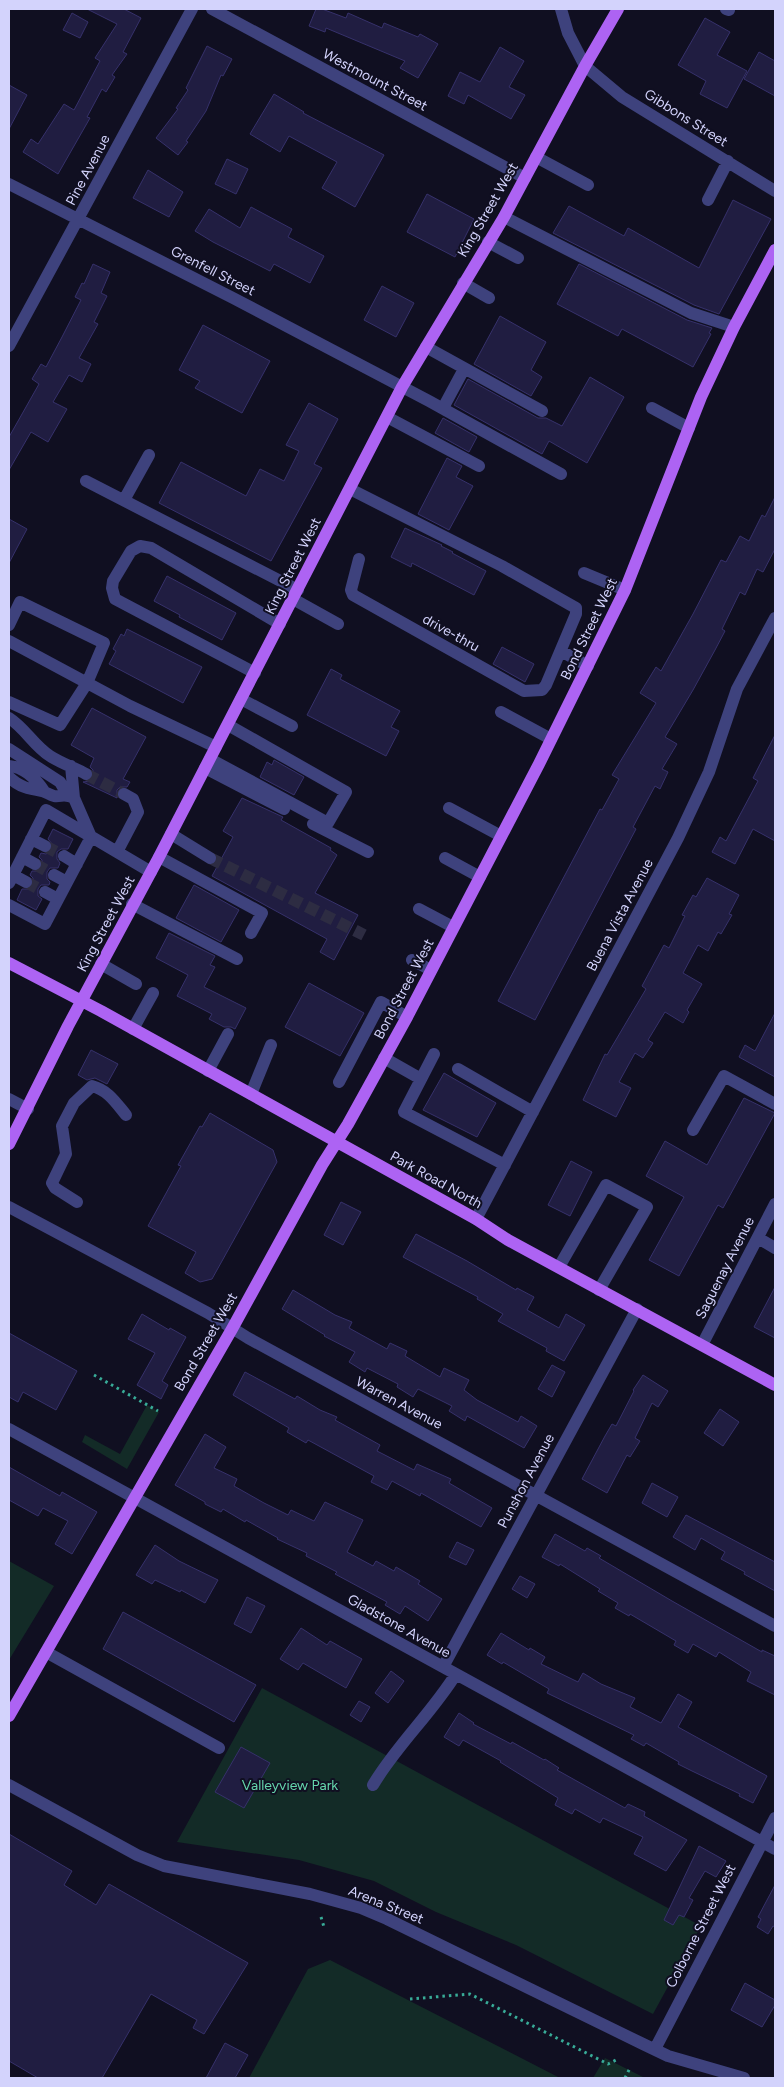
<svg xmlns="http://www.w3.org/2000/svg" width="784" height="2087" font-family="Figtree,sans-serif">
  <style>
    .green { fill: #132b27 }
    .building { fill: #201d41; stroke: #36316b }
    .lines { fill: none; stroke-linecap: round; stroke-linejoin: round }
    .minor-tunnel { stroke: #2d2c42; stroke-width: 12; stroke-dasharray: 12 6; stroke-linecap: butt }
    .path { stroke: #38ab97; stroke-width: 3; stroke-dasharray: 2.5 4; stroke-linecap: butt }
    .minor { stroke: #3e427d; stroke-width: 12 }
    .major { stroke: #ad63f3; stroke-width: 12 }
    .labels { text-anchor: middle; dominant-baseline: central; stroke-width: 4; stroke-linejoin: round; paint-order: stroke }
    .street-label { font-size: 14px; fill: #d3d3fc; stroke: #100f21 }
    .park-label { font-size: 14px; fill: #65d6ad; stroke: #100f21 }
  </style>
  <rect width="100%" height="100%" fill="#100f21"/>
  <path class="green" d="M147 1405 159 1412 127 1469 82 1442 85 1435 120 1454Z
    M9 1561 54 1586 9 1660Z
    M262 1688 701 1926 653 2014 516 1945 436 1912 374 1881 299 1860 177 1842Z
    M330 1960 560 2078H249L308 1969Z
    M605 2058 645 2078H593Z"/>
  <path class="building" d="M87 9H124L141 18 123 52 127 54 112 75 115 77 106 92 102 89 87 117 90 118 58 174 23 152 31 139 38 144 64 104 74 110 100 61 95 58 117 24Z
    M316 9H322L346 18 348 13 382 28 384 23 418 37 420 34 438 44 418 78 400 68 405 61 326 28 325 32 309 26Z
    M72 13 88 22 80 38 63 30Z
    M705 18 730 32 717 55 747 71 727 108 700 94 706 81 678 65Z
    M207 46 232 59 223 76 221 75 206 111 186 141 188 142 178 155 156 138 178 109 176 108 188 90 186 88Z
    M500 47 524 61 509 87 525 95 511 119 468 95 464 104 448 96 460 72 480 82Z
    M759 52 775 61V96L744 79Z
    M9 85 27 95 9 129Z
    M274 94 304 112 303 113 384 155 355 207 322 188 337 162 289 136 280 152 250 134Z
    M227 159 248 169 236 194 215 184Z
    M148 170 183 192 169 217 133 198Z
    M427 194 474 219 455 257 407 232Z
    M733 200 771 219 719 314 694 305 553 233 569 206 624 236 628 228 699 268Z
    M251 207 292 229 288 237 324 256 310 283 274 264 270 271 213 242 195 231 209 209 240 228Z
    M93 264 110 272 101 293 107 296 94 322 98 324 79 358 91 364 82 382 69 375 53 402 67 409 48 442 31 432 9 470V437L39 384 32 379 41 364 46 367 62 337 81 300 75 297 82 283 84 284Z
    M579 264 687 320 712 328 709 333 711 334 693 367 622 329 618 336 557 304Z
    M382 286 414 303 396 337 364 320Z
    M500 316 546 342 531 370 542 377 531 396 474 364Z
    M203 325 270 361 242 413 195 388 200 381 179 370Z
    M590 377 624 397 587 463 549 441 542 454 454 405 468 379 538 418H546L562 426Z
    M309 403 338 419 314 464 322 468 271 561 159 503 181 462 246 496 260 469 284 481 299 451 286 445Z
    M443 418 477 437 469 452 435 433Z
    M447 458 462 466 456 477 473 486 449 530 418 514Z
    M775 497V549L763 572 757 569 745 595 740 592 722 629 725 631 715 650 693 690 665 737 677 744 662 769 668 772 660 789 655 786 633 827 636 829 535 1020 498 1001 600 809 602 810 619 779 612 775 656 703 640 693 656 667 661 671 693 614 721 560 726 562 740 536 749 541 762 515 765 517Z
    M9 519 27 529 9 563Z
    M405 528 442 545 441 546 453 552 452 553 486 571 474 595 412 563 411 567 391 557Z
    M167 576 236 613 222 640 179 617 180 615 154 601Z
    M127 629 202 667 183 703 109 664 116 651 113 649 121 634 124 636Z
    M502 647 534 664 525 682 493 664Z
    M331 669 342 675 340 679 400 711 391 727 399 731 386 756 307 715Z
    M92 708 146 737 123 779 130 782 127 787H120L117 790V798L83 782 90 781 93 777V770L90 767 94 758 71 745Z
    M775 735V841L753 829 735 864 712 852 720 837 726 841 758 781 753 778Z
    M274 760 304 777 294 795 260 777 267 762 272 765Z
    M242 798 283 817 281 820 331 848 330 850 337 855 315 893 358 915 334 960 320 952 327 939 212 876 233 837 223 831Z
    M53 829 73 839 68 849H61L57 852V859L60 863 58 868H50L47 872V879L50 882 49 885H41L38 889V896L42 899 36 910 17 900 22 889H30L33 885V878L30 875 32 871H39L42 867V860L39 857 41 853 46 854 52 850 53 845 48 839Z
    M707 878 739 895 729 914 732 915 721 934 718 932 708 951 698 945 683 973 702 984 687 1010 689 1012 683 1023 665 1012 648 1040 653 1043 643 1058 635 1053 619 1082 631 1088 616 1117 583 1100 605 1054 607 1055 646 989 642 986 664 945 669 948 685 916 682 915 693 895 696 897Z
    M194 885 239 910 221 942 176 918Z
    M169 933 215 956 210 965 215 967 204 987 246 1008 235 1029 231 1027H224L209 1019 212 1014 177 996 188 975 156 958Z
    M309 983 364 1013 340 1056 285 1027Z
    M775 1013V1077L739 1057 745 1045 755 1051Z
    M91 1050 118 1064 107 1084 95 1078 87 1080 78 1075Z
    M444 1073 496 1103 477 1137 423 1110Z
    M744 1098 775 1113 723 1208 718 1205 679 1276 649 1260 684 1197 646 1176 665 1141 707 1165Z
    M210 1113 273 1150 277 1162 212 1279 200 1282 185 1273 196 1252 148 1226 181 1166 178 1165 200 1126 202 1127Z
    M571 1161 592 1172 570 1216 548 1205Z
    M341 1202 361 1212 343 1245 324 1235Z
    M416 1234 467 1261 516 1290 517 1288 534 1297 527 1310 559 1328 566 1314 585 1325 564 1361 546 1351 547 1348 498 1321 503 1314 477 1299 478 1297 403 1257Z
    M775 1287V1338L754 1327Z
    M293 1290 335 1315 352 1322 349 1328 387 1349 390 1343 407 1351 405 1356 440 1377 444 1368 469 1380 464 1390 477 1400 518 1422 521 1416 537 1426 524 1448 467 1416 465 1421 449 1411 452 1406 418 1389 413 1397 397 1387 398 1384 367 1368 365 1372 349 1362 355 1352 324 1336 325 1335 282 1309Z
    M142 1314 169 1330 170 1328 186 1337 162 1381 168 1385 161 1399 137 1385 155 1353 128 1339Z
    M9 1333 77 1371 56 1410 23 1392 18 1402 9 1397Z
    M552 1365 565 1372 552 1397 538 1389Z
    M245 1372 295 1399 297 1396 320 1410 337 1417 335 1420 380 1445 377 1451 414 1470 417 1464 451 1479 449 1483 492 1508 481 1527 421 1493 420 1496 392 1481 387 1490 371 1482 374 1476 308 1440 306 1443 287 1432 289 1428 233 1395Z
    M643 1375 668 1391 658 1407 652 1403 635 1438 640 1441 630 1457 627 1455 607 1493 582 1479 605 1436 612 1424 616 1426 634 1391 633 1390Z
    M720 1409 739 1422 723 1446 704 1433Z
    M205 1434 226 1447 214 1468 237 1479 234 1486 264 1503 288 1515 291 1510 314 1521 325 1502 363 1520 347 1552 373 1566 376 1561 394 1571 396 1567 420 1581 418 1584 442 1599 428 1621 405 1606 400 1614 385 1605 387 1602 335 1574 337 1572 306 1556 307 1553 277 1539 278 1538 246 1520 245 1522 223 1509 221 1512 205 1504V1502L175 1485Z
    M9 1467 60 1496 62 1492 97 1512 72 1554 55 1544 68 1521 43 1508 38 1516 9 1500Z
    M652 1483 678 1497 667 1517 642 1503Z
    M686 1515 775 1562V1591L744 1574 745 1572 721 1559 725 1552 701 1538 695 1550 673 1537Z
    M555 1534 585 1551 587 1548 601 1556 599 1558 672 1601 762 1652V1650L775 1656V1695L747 1681 751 1672 719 1652 716 1657 693 1644 688 1653 674 1645 676 1641 630 1614 629 1616 615 1608 618 1603 598 1591 600 1589 560 1564 559 1566 542 1557Z
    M457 1542 474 1550 466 1565 449 1557Z
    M155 1545 179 1561 218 1580 205 1603 181 1590 180 1592 155 1580 152 1584 136 1575Z
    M520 1576 535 1584 527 1598 512 1589Z
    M247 1597 265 1606 251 1633 234 1624Z
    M123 1612 256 1685 234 1722 103 1649Z
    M301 1628 327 1645 330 1641 362 1659 346 1688 303 1663 298 1670 280 1659Z
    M501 1633 529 1650 530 1648 545 1657 541 1664 578 1682 583 1673 601 1684 635 1698 630 1707 661 1723 678 1694 692 1702 678 1727 767 1776 753 1803 739 1796 740 1794 692 1771 678 1764 679 1762 646 1743 644 1746 631 1739 634 1735 547 1693 549 1689 503 1662 502 1664 487 1655Z
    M391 1671 404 1681 388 1703 375 1693Z
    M359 1701 370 1707 361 1722 350 1715Z
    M459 1713 474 1723 473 1724 511 1744 512 1742 544 1760 545 1759 559 1768 557 1770 625 1808 628 1804 645 1812 644 1816 687 1840 666 1871 634 1854 643 1837 603 1818 600 1823 575 1809 572 1814 555 1805 558 1798 500 1762 501 1761 463 1740 459 1746 444 1737Z
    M241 1747 270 1763 244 1808 215 1792Z
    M9 1834 72 1871 64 1885 96 1905 109 1884 248 1963 204 2034 193 2028 197 2020 151 1994 102 2078H38L9 2061Z
    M699 1846 726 1861 716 1877 705 1871 689 1898 693 1900 684 1917 679 1915 673 1925 664 1920Z
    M775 1885V1927L773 1926 768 1934 757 1927 761 1919 758 1917Z
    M745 1983 775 2000V2005L762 2027 731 2010Z
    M225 2043 248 2055 235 2078H206Z"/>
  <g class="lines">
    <path class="minor-tunnel" d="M86 774 124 794
      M45 846 64 856
      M210 858 364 935
      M35 864 54 875
      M26 882 45 892"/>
    <path class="path" d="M94 1375 158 1411
      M321 1917 324 1927
      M410 1999 470 1994 608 2064 616 2060
      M625 2078 630 2068"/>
    <path class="minor" d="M212 9 525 178
      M561 9 568 33 585 66 622 97 775 191
      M726 9 729 10
      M536 157 588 185
      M9 184 233 298 429 401 561 474
      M708 200 728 161
      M504 217 691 313 734 327
      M488 242 518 258
      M463 283 489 298
      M9 346 192 9
      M426 347 542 411
      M443 408 464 369
      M652 408 689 428
      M387 417 479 466
      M86 481 298 590
      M350 489 502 566 576 608V614L546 685 542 690 524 691 353 595 351 590 359 559
      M124 500 149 455
      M584 573 625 590
      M293 599 338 624
      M9 625 20 602 104 643 87 683 60 725 9 702
      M9 641 130 706 216 747
      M561 651 588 666
      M255 673 115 599 112 588 113 581 131 551 140 546 151 548 280 624
      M241 699 292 726
      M501 712 551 739
      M9 718C25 728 34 746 50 756 61 763 75 768 86 774
      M9 749 60 782 67 794
      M210 759 328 823 346 792 228 725
      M9 766C24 767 36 779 44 791
      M71 766 74 798
      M205 768 284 809
      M9 777C19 787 29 789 42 791 46 792 50 795 54 796 62 797 64 793 74 798L91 837 45 924 9 905
      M449 808 501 836
      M313 824 368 852
      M171 834 210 858
      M31 839 45 846
      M117 852 138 812 133 799 124 794
      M64 856 77 864
      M22 857 35 864
      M159 857 262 913 251 933
      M445 858 480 877
      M13 875 26 882
      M54 875 67 882
      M9 883 46 810 151 872
      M45 892 58 899
      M132 904 237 959
      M419 909 453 927
      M412 960 431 970
      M101 964 136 984
      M133 1029 153 993
      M434 1054 404 1112 505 1165
      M384 1058 421 1079
      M458 1069 533 1112
      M208 1071 228 1034
      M339 1082 381 1002 407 1017
      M251 1094 271 1045
      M9 1099 28 1109
      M693 1130 724 1076 775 1104
      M77 1202 55 1188 52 1183 66 1154 62 1126 74 1103 92 1086C108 1090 116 1103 126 1115
      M9 1207 208 1313 248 1338 775 1626
      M476 1219 678 838 709 772 737 689 775 618
      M758 1238 775 1248
      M559 1267 606 1185 647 1207 599 1290
      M702 1345 775 1204
      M9 1429 775 1849
      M46 1652 219 1748
      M443 1667 637 1309
      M9 1785 137 1855 164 1866 310 1894 361 1908 387 1919 643 2044 668 2056 744 2078
      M373 1785C396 1746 431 1714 456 1674
      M655 2049 775 1818"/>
    <path class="major" d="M9 963 101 1011 476 1219 508 1240 775 1385
      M9 1144 68 1026 159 857 402 387 504 217 585 66 618 9
      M9 1716 232 1329 322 1165 348 1124 407 1017 539 764 625 590 701 397 734 327 775 250"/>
  </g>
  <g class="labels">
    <g class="street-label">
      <text transform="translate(375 80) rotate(28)">Westmount Street</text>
      <text transform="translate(686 118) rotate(32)">Gibbons Street</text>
      <text transform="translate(88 170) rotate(-62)">Pine Avenue</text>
      <text transform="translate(488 210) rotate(-60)">King Street West</text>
      <text transform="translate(213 271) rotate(27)">Grenfell Street</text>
      <text transform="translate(293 566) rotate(-63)">King Street West</text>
      <text transform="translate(589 629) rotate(-64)">Bond Street West</text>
      <text transform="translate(451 633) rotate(29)">drive-thru</text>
      <text transform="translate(620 915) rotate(-62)">Buena Vista Avenue</text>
      <text transform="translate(106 924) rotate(-62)">King Street West</text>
      <text transform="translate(404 989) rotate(-62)">Bond Street West</text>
      <text transform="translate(436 1180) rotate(29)">Park Road North</text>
      <text transform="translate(725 1268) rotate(-63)">Saguenay Avenue</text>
      <text transform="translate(206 1342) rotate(-60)">Bond Street West</text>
      <text transform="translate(399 1403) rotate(28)">Warren Avenue</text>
      <text transform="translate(526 1481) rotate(-62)">Punshon Avenue</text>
      <text transform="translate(399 1626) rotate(29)">Gladstone Avenue</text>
      <text transform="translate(386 1905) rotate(22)">Arena Street</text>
      <text transform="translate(701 1926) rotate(-63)">Colborne Street West</text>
    </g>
    <g class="park-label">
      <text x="290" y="1785">Valleyview Park</text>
    </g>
  </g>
  <rect width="784" height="2087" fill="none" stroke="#d3d3fc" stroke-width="20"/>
</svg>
